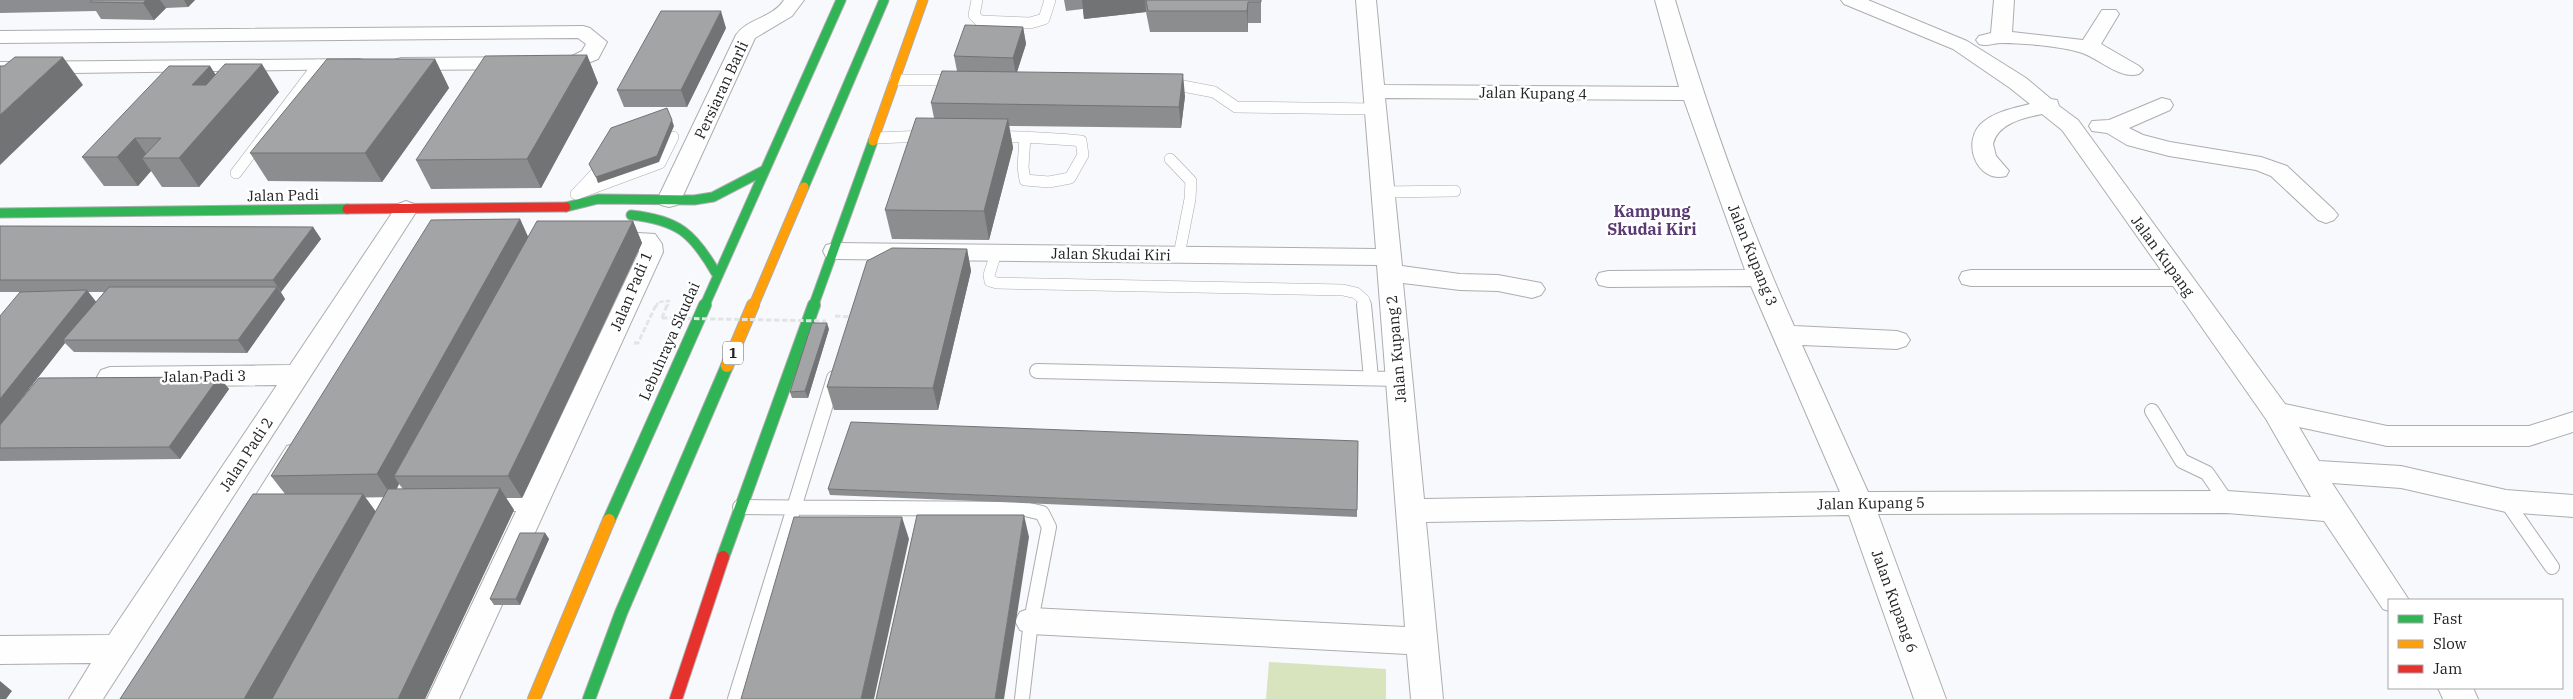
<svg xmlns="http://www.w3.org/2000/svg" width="2573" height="699" font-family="'IBM Plex Serif',serif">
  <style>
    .green { fill: #d7e4bd }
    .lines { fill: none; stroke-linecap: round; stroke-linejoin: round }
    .lane-far1-casing { stroke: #acadaf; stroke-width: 12 }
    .lane-casing { stroke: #acadaf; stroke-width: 16 }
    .street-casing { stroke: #acadaf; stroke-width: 2 }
    .fast-far1-casing { stroke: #acadaf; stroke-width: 11 }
    .fast-casing { stroke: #acadaf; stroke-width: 14 }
    .slow-far1-casing { stroke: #acadaf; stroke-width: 11 }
    .slow-casing { stroke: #acadaf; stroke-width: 14 }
    .jam-far1-casing { stroke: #acadaf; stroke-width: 11 }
    .jam-casing { stroke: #acadaf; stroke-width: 14 }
    .path-far1 { stroke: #e3e4e4; stroke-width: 2.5; stroke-dasharray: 4.5 2; stroke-linecap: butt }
    .path { stroke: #e3e4e4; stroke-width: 3; stroke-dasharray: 5.5 2.5; stroke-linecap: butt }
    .lane-far1 { stroke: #fefeff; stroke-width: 11 }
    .lane { stroke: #fefeff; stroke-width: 14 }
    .street { fill: #fefeff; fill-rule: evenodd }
    .fast-far1 { stroke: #30b455; stroke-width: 9 }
    .fast { stroke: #30b455; stroke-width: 12 }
    .slow-far1 { stroke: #ff9f0a; stroke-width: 9 }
    .slow { stroke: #ff9f0a; stroke-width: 12 }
    .jam-far1 { stroke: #e5322d; stroke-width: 9 }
    .jam { stroke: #e5322d; stroke-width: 12 }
    .path-bridge { stroke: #e3e4e4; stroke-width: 3; stroke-dasharray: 5.5 2.5; stroke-linecap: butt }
    .wall { fill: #8c8d8f; fill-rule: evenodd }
    .shaded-wall { fill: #727374 }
    .building { fill: #a3a4a6; stroke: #727374 }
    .labels { text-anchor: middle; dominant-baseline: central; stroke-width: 5; stroke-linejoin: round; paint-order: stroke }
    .shield { fill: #fff; stroke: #646465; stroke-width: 1 }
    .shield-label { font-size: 14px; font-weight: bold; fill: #212223 }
    .street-label { font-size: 15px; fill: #212223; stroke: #fff }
    .neighbourhood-label { font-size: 16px; font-weight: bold; fill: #5a3a74; stroke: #fff }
  </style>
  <rect width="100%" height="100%" fill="#f7f9fc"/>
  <path class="green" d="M1269 662 1386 669V699H1266Z"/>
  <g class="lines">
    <g class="lane-far1-casing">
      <path id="lane-far1" d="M977 0 974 15 980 21 1030 23 1044 19 1050 0
        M895 80H955
        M1167 83 1214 92 1236 107 1375 109
        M995 136C1024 137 1052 138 1081 141L1083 155 1070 178 1049 182 1025 180 1023 167 1025 137
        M875 138 927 136
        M1170 159 1191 181 1190 199 1179 255
        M236 173 318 65
        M578 192 594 175
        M1382 192 1455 191
        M576 194 660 163 673 137
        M996 253 989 275 990 281 997 283 1343 290 1356 293 1364 300 1365 307"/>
    </g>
    <g class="lane-casing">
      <path id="lane" d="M1364 305 1371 378
        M1037 371 1399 379
        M2152 411 2182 461 2207 473 2227 502
        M2506 501 2552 567
        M493 504H533
        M355 505 395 504
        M740 507 1025 509 1042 513 1049 527 1031 621 1022 699
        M735 699 834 378"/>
    </g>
    <g class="street-casing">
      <path id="street" d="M784 0H804L792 16 755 38 681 200 677 205 669 207 661 205 657 200 736 35C748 18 773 18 784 0Z
        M1356 0H1376L1384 85 1679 87 1655 0H1675C1708 111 1747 221 1794 326L1897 331 1906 334 1910 340 1906 346 1897 349 1802 345 1868 492 2227 491 2311 497 2266 419 2173 286H1971L1962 284 1959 278 1962 272 1971 270H2161L2062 130 2042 114C2024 118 1998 123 1993 144L1996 156 2009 171 2006 176C1977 184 1960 141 1983 122 1996 111 2015 108 2030 104L2010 88 1953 49 1844 4 1841 0H1868L1967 41 2026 78 2051 99 2057 100 2059 106 2078 120 2285 404 2387 426H2529L2573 412V432L2529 446H2387L2299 427 2319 461 2401 466 2506 490 2573 495V517L2506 512 2401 488 2332 483 2409 600H2389V611L2383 609 2324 521 2227 513 1878 514 1946 699H1914L1849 515 1426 522 1443 699H1411L1407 654 1031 634 1020 630 1015 621 1020 612 1031 608 1405 627 1377 265 835 259 826 257 823 251 826 245 835 243 1376 249ZM1385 98 1684 100 1745 270 1608 271 1599 273 1596 279 1599 285 1608 287 1751 286 1840 492 1424 499 1403 283 1460 290 1498 291 1532 298 1541 295 1545 289 1541 283 1498 275 1460 274 1402 266Z
        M1994 0H2014L2012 32 2083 40 2102 10H2116L2119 14 2101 44 2139 66 2143 70 2139 74C2119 80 2098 57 2079 52 2059 46 2023 43 2002 43 1993 43 1987 47 1979 44L1976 40 1979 36 1991 33Z
        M583 26 590 28 607 42 598 59 573 69 401 70 394 68 391 64 394 60 401 58 570 57 582 51 586 44 578 38 0 43V31Z
        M359 59 366 61 370 65 366 69 0 74V62Z
        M2162 98 2170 100 2173 105 2170 110 2129 128 2143 135 2170 142 2261 157 2287 166 2334 210 2338 215 2334 220 2326 223 2318 220 2271 176 2256 170 2169 156 2127 145 2107 133 2092 131 2089 126 2092 121 2109 120Z
        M406 201 414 204 418 209 103 699H69L91 663 0 664V636L109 635 277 385 110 387 101 384 97 377 101 370 110 367 290 365 398 204Z
        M604 231 655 234 662 244 663 252 459 699H427L639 252 638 248 595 245 592 239 595 233Z
        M297 443 307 446 311 454 307 462 262 533 252 537 242 533 237 525 242 517 287 446Z
        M2438 688H2473L2478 699H2443Z"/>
    </g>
    <g class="fast-far1-casing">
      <path id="fast-far1" d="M804 187 884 0
        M566 207 598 199 694 200 713 197 763 171
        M0 213 347 209
        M631 215C678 220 693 233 716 273
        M704 307 841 0
        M813 307 873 141"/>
    </g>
    <g class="fast-casing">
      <path id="fast" d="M609 520 705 305
        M723 557 814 305
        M589 699 621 613 727 366"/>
    </g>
    <g class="slow-far1-casing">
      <path id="slow-far1" d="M873 141 923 0
        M753 307 804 187"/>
    </g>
    <g class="slow-casing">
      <path id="slow" d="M727 366 753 305
        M534 699 609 520"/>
    </g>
    <g class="jam-far1-casing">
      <path id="jam-far1" d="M347 209 566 207"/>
    </g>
    <g class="jam-casing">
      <path id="jam" d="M676 699 723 557"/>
    </g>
    <path class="path-far1" d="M656 307 658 302 669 301 667 307"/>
    <path class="path" d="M835 316 852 317
      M662 318 667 305
      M634 343H638L656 305"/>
    <use href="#lane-far1" class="lane-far1"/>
    <use href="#lane" class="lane"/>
    <use href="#street" class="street"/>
    <use href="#fast-far1" class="fast-far1"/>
    <use href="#fast" class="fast"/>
    <use href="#slow-far1" class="slow-far1"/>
    <use href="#slow" class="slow"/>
    <use href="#jam-far1" class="jam-far1"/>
    <use href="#jam" class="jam"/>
    <path class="path-bridge" d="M662 318 826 321"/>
  </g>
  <path class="wall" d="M0 0H195L188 7 166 8 154 20 101 19 96 11 0 13Z
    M1064 0H1261V23H1248V32H1150L1146 12 1084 19 1083 9 1066 11Z
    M1023 27 1026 44 1017 72 1185 96 1181 128 1009 126 1013 148 989 240 892 239 885 210 934 118 931 103 957 71 954 56Z
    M726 28 687 107H624L617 90Z
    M587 55 598 83 541 188 431 189 416 160Z
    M435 59 449 88 382 182 268 181 250 153Z
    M210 66 215 74 279 92 199 187H162L151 171 138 186H104L82 157Z
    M520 219 528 237 633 221 642 243 522 498H506L514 510 425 699H120L285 494 271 476ZM399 484 403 489H397ZM365 497H384L376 512Z
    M0 226 313 227 321 239 281 292 285 299 247 353 74 352 65 343 15 407 219 377 229 389 180 459 0 461V316L31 292H0ZM88 292H104L96 302Z
    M967 249 971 271 938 410H834L827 387Z
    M829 329 808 398H792L790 392Z
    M828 489 1357 510V517L830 495Z
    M545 533 549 539 520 605H494L490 599Z"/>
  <path class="shaded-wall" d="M146 0H160L166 8 154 20 143 3Z
    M184 0H195L188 7Z
    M1082 0H1145L1146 12 1084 19Z
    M1248 2V32L1247 11Z
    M721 11 726 28 687 107 681 90Z
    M1023 27 1026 44 1016 75 1013 58Z
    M587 55 598 83 541 188 527 159Z
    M63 57 83 85 0 165V115Z
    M435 59 449 88 382 182 365 153Z
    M262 64 279 92 199 187 179 158Z
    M210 66 228 94 192 85Z
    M1183 74 1185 96 1181 128 1179 107Z
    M1008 119 1013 148 989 240 984 211Z
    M672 120 674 126 659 162 598 183 596 177Z
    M135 138 149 158H142L151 171 138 186 117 157Z
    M520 219 530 241 394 476 399 484 392 497 377 474Z
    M633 221 642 243 522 498 508 476Z
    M313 227 321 239 281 292 273 280Z
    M967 249 971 271 938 410 933 388Z
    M277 287 285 299 247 353 238 340Z
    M87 290 97 303 63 340 65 343 0 426V399Z
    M827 323 829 329 808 398 805 391Z
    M219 377 229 389 180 459 169 447Z
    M500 488 514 510 425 699H398Z
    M363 494 379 516 276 699H244Z
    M1024 515 1029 537 1004 699H995Z
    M902 517 909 539 874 699H861Z
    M545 533 549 539 520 605 516 599Z
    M0 681 12 691 6 699H0Z"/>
  <path class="building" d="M92 0H146L143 3 90 2Z
    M1146 0H1261V2H1248L1247 11H1148Z
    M661 11H721L681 90H617Z
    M965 25 1023 27 1013 58 954 56Z
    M587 55 527 159 416 160 485 56Z
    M15 57H63L0 115V66H4Z
    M327 59H435L365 153H250Z
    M225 64H262L179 158H142L161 138H135L117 157H82L169 66H210L192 85H206Z
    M942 71 1183 74 1179 107 931 103Z
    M667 108 672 120 657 156 596 177 589 164 611 128Z
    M916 118 1008 119 984 211 885 210Z
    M520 219 377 474 271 476 431 220Z
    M537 221H633L508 476H394Z
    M0 226 313 227 273 280H0Z
    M892 248 967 249 933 388 827 387 867 261Z
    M109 287H277L238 340H63Z
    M87 290 0 399V316L20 292Z
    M812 323H827L805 391 790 392Z
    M219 377 169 447 0 448V425L39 378Z
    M851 422 1358 441 1357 510 828 489Z
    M500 488 398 699H272L388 489Z
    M253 494H363L244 699H120Z
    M917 515H1024L995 699H876Z
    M794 517H902L861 699H741Z
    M520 533H545L516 599H490Z"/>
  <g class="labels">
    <rect class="shield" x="723" y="341.5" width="20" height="23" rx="4"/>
    <g class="shield-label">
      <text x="733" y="353">1</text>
    </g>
    <g class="street-label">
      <text transform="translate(721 90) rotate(-65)">Persiaran Barli</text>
      <text transform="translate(1533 93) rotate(1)">Jalan Kupang 4</text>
      <text transform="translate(283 195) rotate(-1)">Jalan Padi</text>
      <text transform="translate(1111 254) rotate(1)">Jalan Skudai Kiri</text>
      <text transform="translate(1753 255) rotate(68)">Jalan Kupang 3</text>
      <text transform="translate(2163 256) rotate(54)">Jalan Kupang</text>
      <text transform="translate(631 291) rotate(-67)">Jalan Padi 1</text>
      <text transform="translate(669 341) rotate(-66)">Lebuhraya Skudai</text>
      <text transform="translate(1396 349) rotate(-95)">Jalan Kupang 2</text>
      <text transform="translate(204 376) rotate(-1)">Jalan Padi 3</text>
      <text transform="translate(246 454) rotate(-57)">Jalan Padi 2</text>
      <text transform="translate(1871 503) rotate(-1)">Jalan Kupang 5</text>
      <text transform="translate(1895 601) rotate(70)">Jalan Kupang 6</text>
    </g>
    <g class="neighbourhood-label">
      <text x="1652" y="211">Kampung<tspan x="1652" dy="18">Skudai Kiri</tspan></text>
    </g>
  </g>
  <rect x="2388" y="599" width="175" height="90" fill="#ffffff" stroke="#a6a7a7"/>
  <rect x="2398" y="615" width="25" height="8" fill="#30b455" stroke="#a6a7a7"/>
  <text x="2433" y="624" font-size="15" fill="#212223">Fast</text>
  <rect x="2398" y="640" width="25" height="8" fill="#ff9f0a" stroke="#a6a7a7"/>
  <text x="2433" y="649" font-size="15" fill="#212223">Slow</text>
  <rect x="2398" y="665" width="25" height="8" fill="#e5322d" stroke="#a6a7a7"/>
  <text x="2433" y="674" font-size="15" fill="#212223">Jam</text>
</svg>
